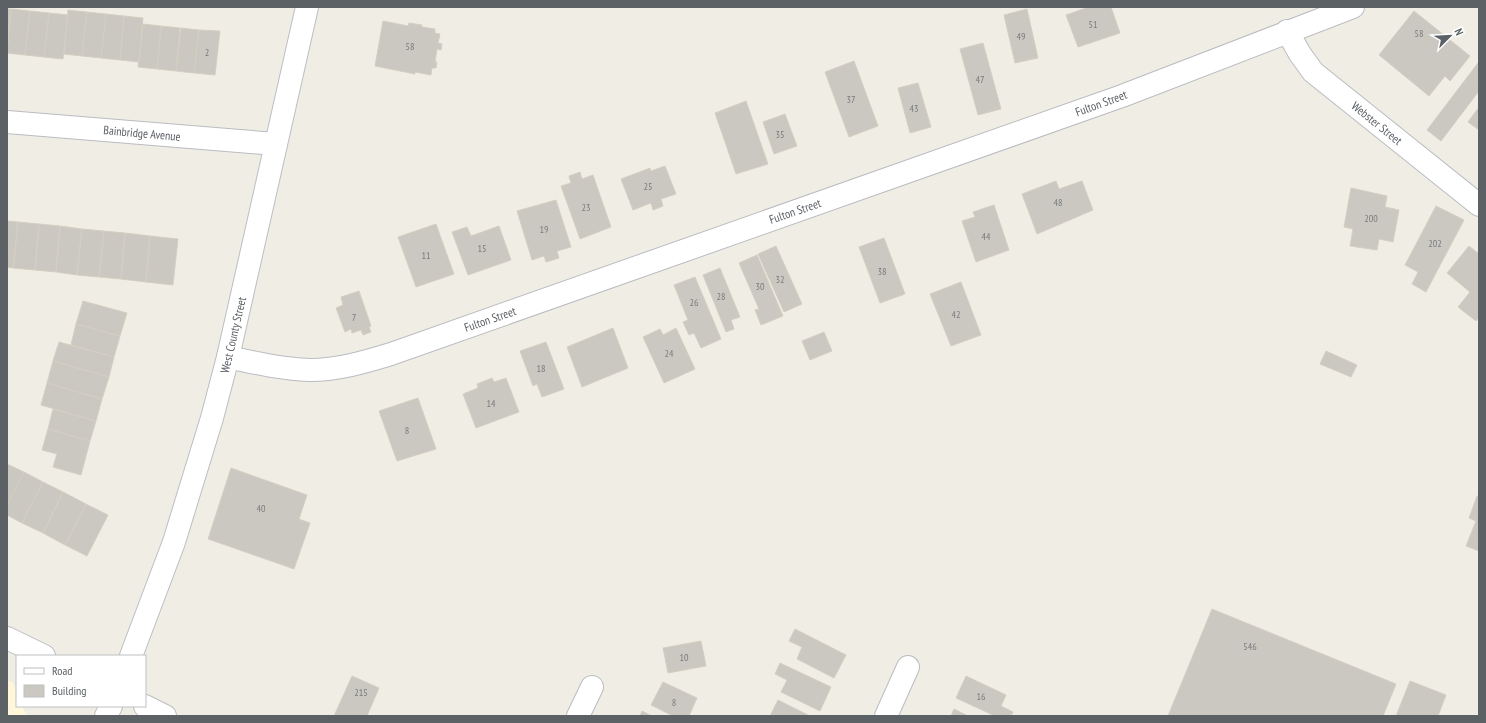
<svg xmlns="http://www.w3.org/2000/svg" width="1486" height="723" font-family="'PT Sans Narrow',sans-serif">
  <style>
    .commercial { fill: #fff7da }
    .building { fill: #cbc8c1; stroke: #d5cfc2 }
    .lines { fill: none; stroke-linecap: round; stroke-linejoin: round }
    .street-casing { stroke: #b9bcc1; stroke-width: 24 }
    .secondary-casing { stroke: #babec4; stroke-width: 24 }
    .street { stroke: #fff; stroke-width: 22 }
    .secondary { stroke: #fff; stroke-width: 22 }
    .labels { text-anchor: middle; dominant-baseline: central; stroke-width: 3.5; stroke-linejoin: round; paint-order: stroke }
    .number-label { font-size: 10px; fill: #787b7d }
    .street-label { font-size: 12px; fill: #5c6166; stroke: #fff }
  </style>
  <rect width="100%" height="100%" fill="#f0eee4"/>
  <path class="commercial" d="M7 680 13 683 17 693V706H22L27 716H7Z"/>
  <path class="building" d="M1089 7H1111L1120 33 1078 47 1066 15Z
    M7 9H11L7 45Z
    M11 9 30 11 25 55 7 53Z
    M1027 9 1038 58 1015 63 1004 15Z
    M68 10 87 12 82 56 64 54Z
    M30 11 49 13 44 57 25 55Z
    M1414 11 1470 56 1450 81 1445 76 1429 96 1379 55Z
    M87 12 106 14 101 58 82 56Z
    M49 13 68 15 63 59 44 57Z
    M106 14 124 16 120 60 101 58Z
    M124 16 143 18 139 62 120 60Z
    M383 21 408 26 409 23 422 25V27L435 29V33L440 34 438 43 442 44 441 50 437 49 435 62H437L436 68H432L431 75 415 72V74L375 66Z
    M143 24 161 26 157 69 138 67Z
    M161 26 180 28 176 71 157 69Z
    M181 28 199 30 194 73 176 71Z
    M199 30 220 31 215 75 194 73Z
    M983 43 1001 109 978 115 960 49Z
    M854 61 878 126 849 137 825 72Z
    M1478 63 1479 91 1441 141 1427 130Z
    M918 83 931 127 910 133 898 88Z
    M746 101 768 164 736 174 715 113Z
    M1479 107V130L1468 122Z
    M785 114 797 146 774 154 763 122Z
    M665 166 676 194 661 199 663 206 653 210 651 203 633 210 621 179 650 168 651 171Z
    M580 172 582 179 593 175 611 227 580 239 561 186 571 183 569 176Z
    M1056 181 1059 189 1082 181 1093 210 1037 234 1022 194Z
    M1351 188 1387 196 1385 207 1399 210 1393 242 1379 239 1377 250 1350 246 1353 229 1344 227Z
    M556 200 571 247 557 251 559 258 546 262 544 256 532 260 517 211Z
    M994 205 1009 250 976 262 962 221 975 217 973 212Z
    M1436 206 1464 220 1426 292 1412 284 1418 272 1405 265Z
    M7 221 18 222 13 268 7 267Z
    M18 222 39 224 35 270 13 268Z
    M39 224 60 226 56 272 35 270Z
    M436 224 454 274 416 287 398 237Z
    M60 226 82 229 77 275 56 272Z
    M499 226 511 260 468 275 452 232 467 227 471 236Z
    M82 229 104 231 99 277 77 275Z
    M104 231 125 233 121 279 99 277Z
    M125 233 150 236 146 282 121 279Z
    M150 236 178 239 173 285 146 282Z
    M884 238 905 294 880 303 859 247Z
    M776 246 802 304 784 312 758 254Z
    M1469 246 1479 254V317L1476 321 1458 307 1470 292 1447 273Z
    M757 255 783 316 761 325 755 310 759 309 739 263Z
    M720 268 740 317 731 320 734 329 726 332 703 275Z
    M695 277 721 339 701 348 694 333 689 335 683 322 688 320 674 285Z
    M961 282 981 335 951 346 930 294Z
    M359 291 371 326 369 327 371 332 363 335 361 330 352 333 351 329 345 332 336 308 343 305 341 297Z
    M83 301 127 313 120 336 76 324Z
    M76 324 120 336 114 357 71 345Z
    M613 328 628 368 582 387 567 347Z
    M676 328 695 369 664 383 643 337 660 329 663 335Z
    M824 332 832 351 810 360 802 341Z
    M59 342 114 357 109 377 53 361Z
    M546 342 564 389 542 397 537 384 533 386 520 351Z
    M1326 351 1357 365 1351 377 1320 364Z
    M53 361 109 377 102 399 47 383Z
    M492 378 494 382 506 378 519 412 476 428 463 394 478 388 477 384Z
    M47 383 102 399 96 421 41 405Z
    M418 398 436 449 397 461 379 411Z
    M53 409 96 421 90 441 48 429Z
    M48 429 90 441 81 475 53 467 57 454 42 450Z
    M7 464 24 472 7 505Z
    M231 468 307 495 299 519 310 523 294 569 208 539Z
    M24 472 43 482 22 523 7 515V505Z
    M43 482 63 492 43 533 22 523Z
    M63 492 86 504 65 545 43 533Z
    M1477 496H1479V551L1466 546 1476 521 1469 518Z
    M86 504 108 515 87 556 65 545Z
    M1212 609 1396 684 1383 716H1168Z
    M795 629 846 655 834 678 797 659 802 647 789 641Z
    M701 641 706 666 668 673 663 648Z
    M780 663 831 687 820 711 781 692 787 680 775 674Z
    M352 676 379 688 367 716H334Z
    M966 676 1006 695 1001 706 1013 712 1011 716H995L956 698Z
    M1410 681 1446 695 1438 716H1396Z
    M663 682 697 698 689 716H673L651 705Z
    M778 700 810 716H770Z
    M954 709 968 716H951Z
    M642 711 652 716H640Z"/>
  <g class="lines">
    <g class="street-casing">
      <path id="street" d="M1287 31 1300 54 1313 72 1479 205
        M7 122 276 144
        M228 357C255 363 282 369 310 370 338 370 365 362 391 354L1122 96 1353 7
        M578 716 592 687
        M886 716 908 667"/>
    </g>
    <g class="secondary-casing">
      <path id="secondary" d="M7 638 44 656
        M131 656 174 542 212 418 228 357 307 7
        M145 706 165 716
        M106 716 111 706"/>
    </g>
    <use href="#street" class="street"/>
    <use href="#secondary" class="secondary"/>
  </g>
  <g class="labels">
    <g class="number-label">
      <text x="1093" y="24">51</text>
      <text x="1419" y="33">58</text>
      <text x="1021" y="36">49</text>
      <text x="410" y="46">58</text>
      <text x="207" y="52">2</text>
      <text x="980" y="79">47</text>
      <text x="851" y="99">37</text>
      <text x="914" y="108">43</text>
      <text x="780" y="134">35</text>
      <text x="648" y="186">25</text>
      <text x="1058" y="202">48</text>
      <text x="586" y="207">23</text>
      <text x="1371" y="218">200</text>
      <text x="544" y="229">19</text>
      <text x="986" y="236">44</text>
      <text x="1435" y="243">202</text>
      <text x="482" y="248">15</text>
      <text x="426" y="255">11</text>
      <text x="882" y="271">38</text>
      <text x="780" y="279">32</text>
      <text x="760" y="286">30</text>
      <text x="721" y="296">28</text>
      <text x="694" y="302">26</text>
      <text x="956" y="314">42</text>
      <text x="354" y="317">7</text>
      <text x="669" y="353">24</text>
      <text x="541" y="368">18</text>
      <text x="491" y="403">14</text>
      <text x="407" y="430">8</text>
      <text x="261" y="508">40</text>
      <text x="1250" y="646">546</text>
      <text x="684" y="657">10</text>
      <text x="361" y="692">215</text>
      <text x="981" y="696">16</text>
      <text x="674" y="702">8</text>
    </g>
    <g class="street-label">
      <text transform="translate(1101 103) rotate(-20)">Fulton Street</text>
      <text transform="translate(1377 123) rotate(39)">Webster Street</text>
      <text transform="translate(142 133) rotate(5)">Bainbridge Avenue</text>
      <text transform="translate(795 211) rotate(-19)">Fulton Street</text>
      <text transform="translate(490 319) rotate(-19)">Fulton Street</text>
      <text transform="translate(233 335) rotate(-77)">West County Street</text>
    </g>
  </g>
  <rect width="1486" height="723" fill="none" stroke="#5c6166" stroke-width="16"/>
  <rect x="16" y="655" width="130" height="52" fill="#ffffff" stroke="#bec0c2"/>
  <rect x="24" y="668" width="20" height="6" fill="#ffffff" stroke="#bec0c2"/>
  <text x="52" y="675" font-size="12" fill="#5c6166">Road</text>
  <rect x="24" y="685" width="20" height="12" fill="#cbc8c1" stroke="#bec0c2"/>
  <text x="52" y="695" font-size="12" fill="#5c6166">Building</text>
  <g transform="translate(1450 36) rotate(66)" stroke="#ffffff" stroke-width="3" paint-order="stroke">
  <path d="M0-3L7 15L0 10L-7 15Z" fill="#5c6166"/>
  <text y="-6" font-size="11" font-weight="bold" text-anchor="middle" fill="#5c6166">N</text>
  </g>
</svg>
